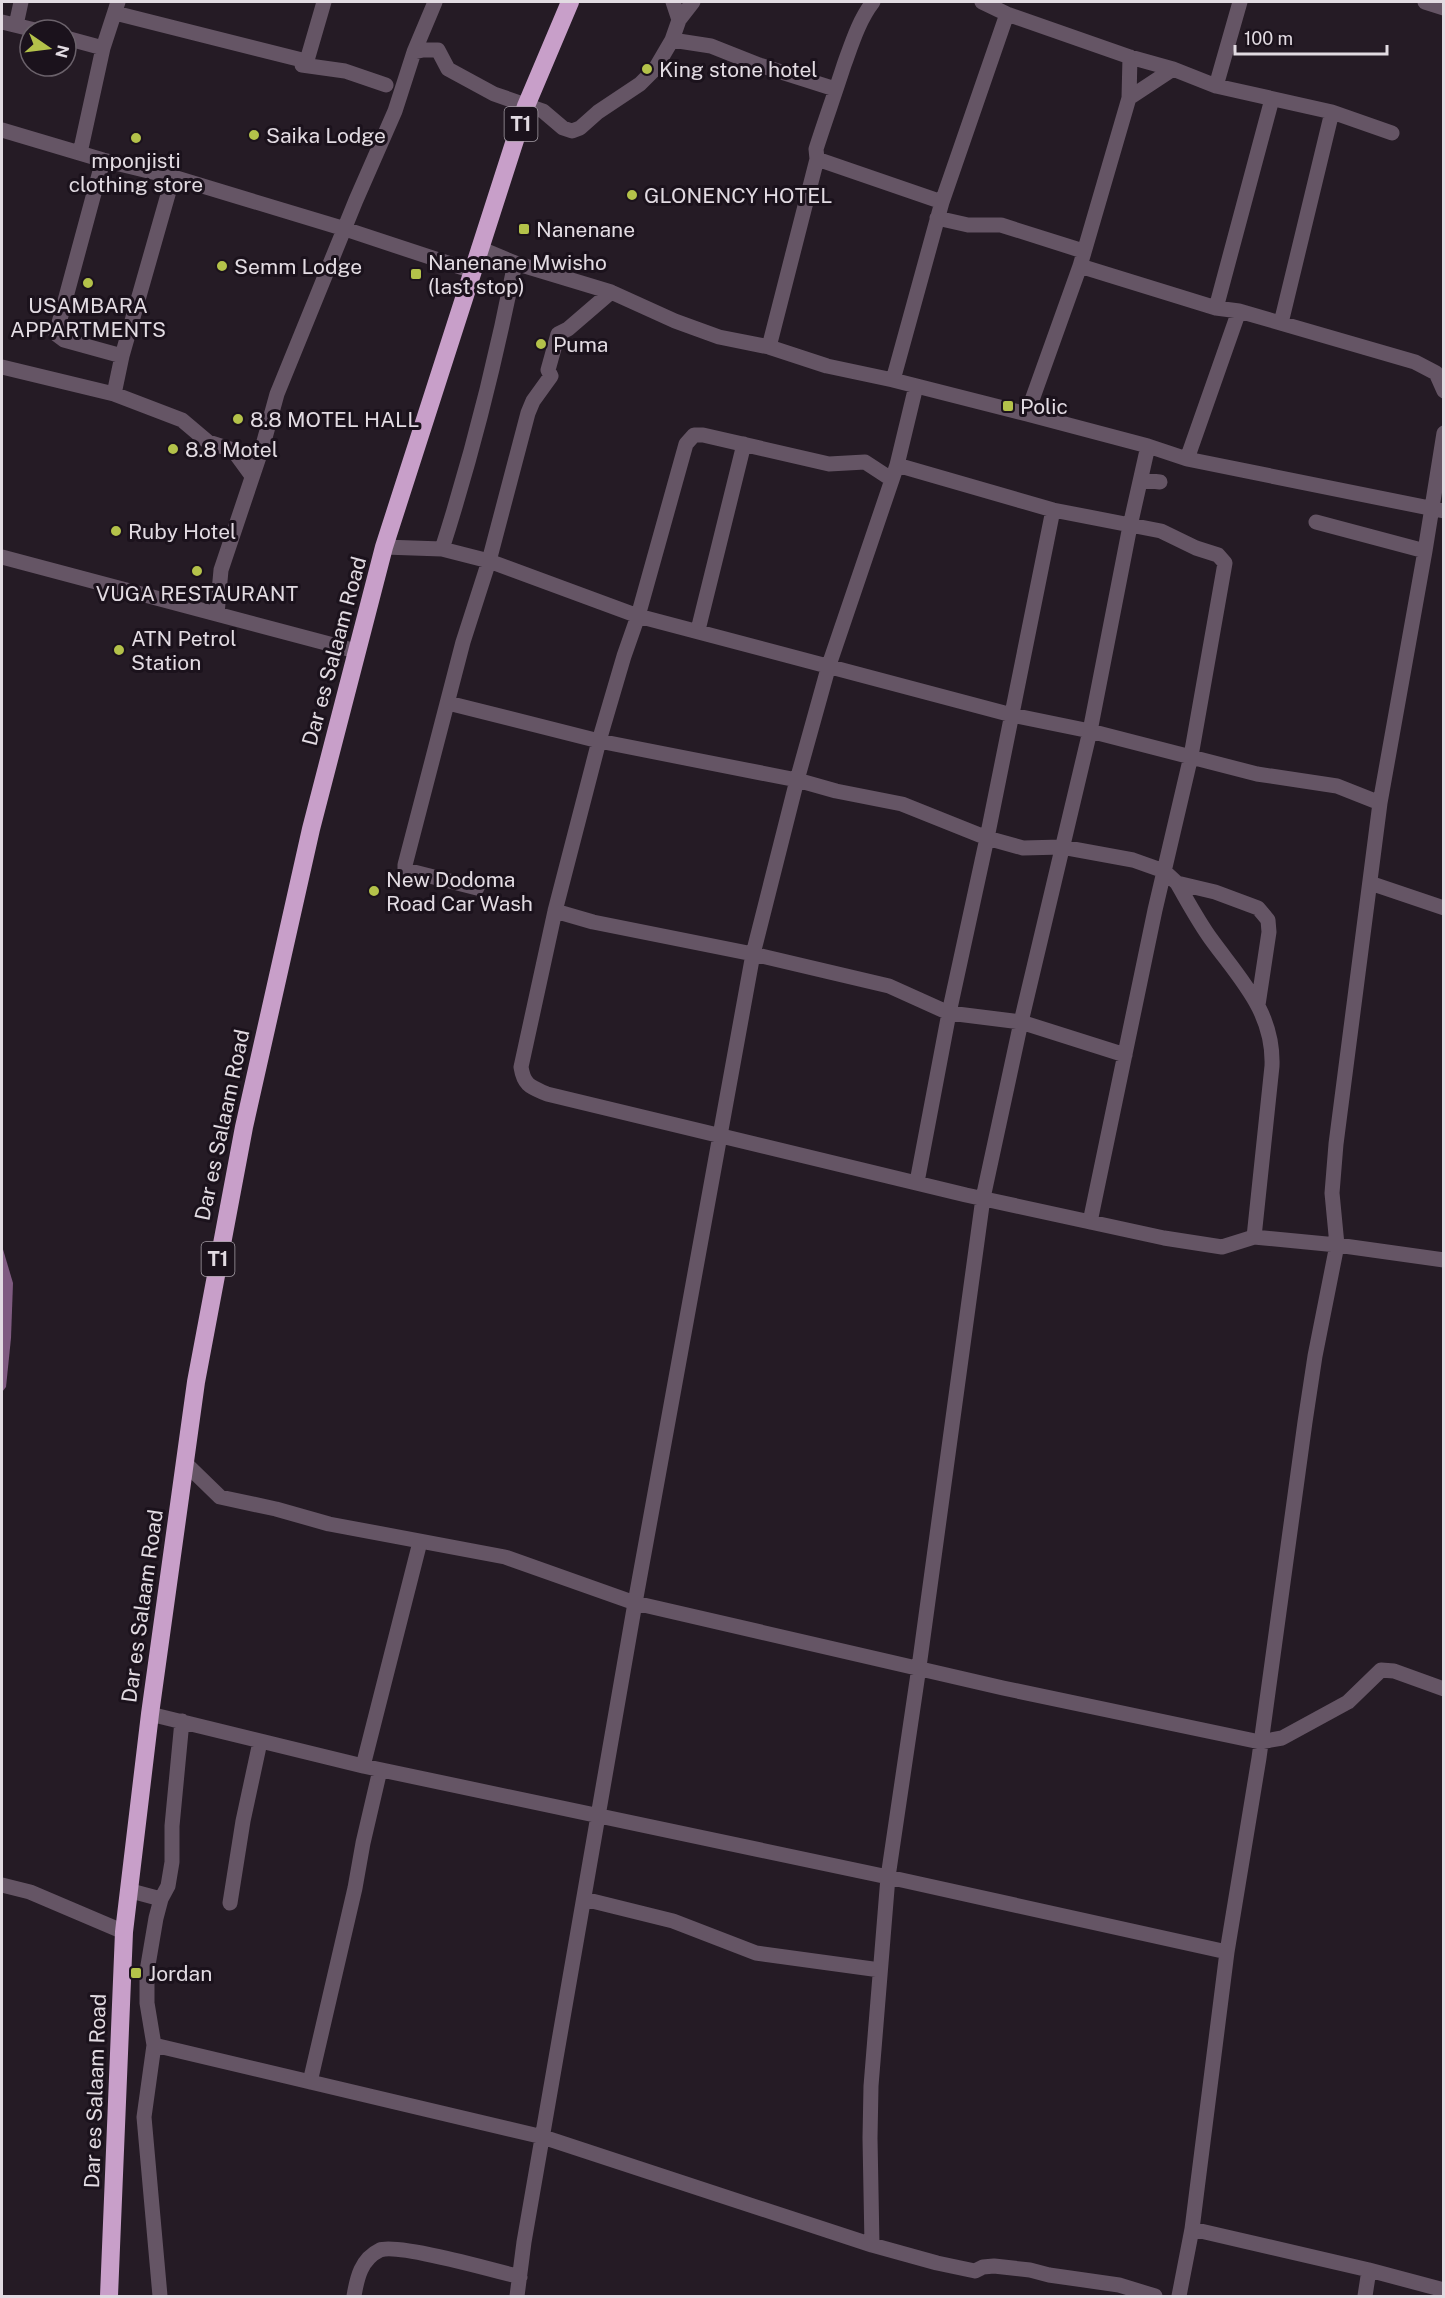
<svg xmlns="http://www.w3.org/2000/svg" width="1445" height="2298" font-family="'Public Sans',sans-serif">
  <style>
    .water { fill: #7f5b81 }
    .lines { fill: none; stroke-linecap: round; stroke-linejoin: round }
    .minor { stroke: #655565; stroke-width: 15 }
    .highway { stroke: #c89fc9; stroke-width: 18 }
    .poi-dot { fill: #b4c24a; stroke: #1b121c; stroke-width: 2 }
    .labels { text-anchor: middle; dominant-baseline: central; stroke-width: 6; stroke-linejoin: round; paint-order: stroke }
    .shield { fill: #1b121c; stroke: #a69fa7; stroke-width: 1.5 }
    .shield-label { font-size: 20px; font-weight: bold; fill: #e2dbe2 }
    .poi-label { font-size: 21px; fill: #e2dbe2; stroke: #1b121c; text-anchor: start }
    .street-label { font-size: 21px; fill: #e2dbe2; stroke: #1b121c }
  </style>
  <rect width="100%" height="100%" fill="#251b25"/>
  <path class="water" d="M2 1246 13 1283 11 1338 6 1387 2 1392Z"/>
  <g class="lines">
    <path class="minor" d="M982 2 1007 14 1130 57 1173 69 1216 86 1332 112 1392 133
      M1425 2 1444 8
      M115 13 302 60V65L345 71 386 85
      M679 20 693 2
      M2 22 35 30
      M16 25 21 2
      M66 38 103 48
      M672 40 711 46 759 65 835 89
      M414 52 435 2
      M304 65 308 57 324 2
      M1216 86 1240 2
      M1129 98 1173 69
      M2 130 103 160 173 177 345 229 472 271
      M80 153 103 48 118 2
      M817 159 942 202
      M103 160 56 334 64 340 122 356
      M937 218 968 225H1001L1083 251
      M479 248 515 263 611 292 675 321 719 337 769 347 827 366 893 380 1027 414 1148 446 1187 459 1444 511
      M1080 266 1216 308 1239 311 1415 362 1436 373 1444 391
      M1216 308 1272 99
      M1281 323 1332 112
      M769 347 817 159 816 149C825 121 835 93 844 65 852 43 859 20 873 2
      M2 367 114 394 182 420 208 442 233 450 252 476
      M893 380 942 202 1007 14
      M114 394 122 356 173 177
      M1027 414 1080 266 1129 98 1130 57
      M1187 459 1239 311
      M897 465 1053 510 1161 531 1196 548 1218 555 1225 563 1191 756 1155 910 1090 1222
      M891 479 865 462 829 464 703 435H694L686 444 638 616 624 656 599 741 555 911 521 1067C524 1086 531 1087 547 1094L966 1195 1164 1238 1222 1247 1254 1237 1337 1245 1444 1260
      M1142 480 1160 482
      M1316 522 1425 551
      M384 547 442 549 489 561 638 616 1012 715 1090 731 1257 774 1337 786 1380 803
      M442 549C472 455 496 360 515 263
      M2 557 356 651
      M217 614 221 570 263 445 277 394 356 200 395 111 414 52 423 50H438L448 69 494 94 543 111 563 128 572 131 580 128 598 112 640 84 655 69 672 40 679 20 673 2
      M698 630 744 444
      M448 703 599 741 797 780 836 791 902 804 987 838 1023 848 1062 847 1133 860 1164 871 1177 883 1215 892 1258 908 1268 920 1269 932 1258 1005
      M1177 883C1188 902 1198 921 1211 939 1240 979 1274 1012 1272 1066L1254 1237
      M1370 883 1444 908
      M477 888 410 871 405 869V865L463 642 489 561 528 413 533 401 551 376 548 370 558 334 568 329 611 292
      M555 911 593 922 753 954 889 986 949 1013 1021 1022 1125 1055
      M917 1182 949 1013 987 838 1053 510
      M184 1462 220 1497 276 1509 329 1524 505 1557 635 1603 1003 1688 1260 1742 1282 1738 1348 1702 1381 1670 1394 1671 1444 1689
      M150 1714 363 1766 888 1877 1227 1952
      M363 1766 420 1542
      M2 1885 30 1892 124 1932
      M131 1891 161 1899
      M584 1899 673 1921 756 1953 880 1970
      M230 1903 243 1821 260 1742
      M154 2045 543 2137 872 2245 937 2263 975 2271 983 2267 994 2266 1030 2270 1049 2275 1119 2285 1155 2296
      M310 2082 355 1888 363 1843 380 1770
      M1192 2229 1369 2270
      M872 2245 870 2138 871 2086 888 1877 919 1667 983 1198 1021 1022 1090 731 1130 526 1148 446
      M160 2296 144 2117 154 2045 147 2003V1971L156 1918 161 1899 168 1886 172 1862V1826L182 1721
      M354 2296C357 2278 361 2259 380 2250 397 2243 497 2271 520 2277
      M517 2296 524 2242 635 1603 753 954 797 780 829 665 897 465 916 386
      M1179 2296 1192 2229 1227 1952 1259 1758 1305 1422 1315 1356 1337 1245 1332 1193 1336 1144 1380 803 1425 551 1444 433
      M1365 2296 1369 2270 1444 2290"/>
    <path class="highway" d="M109 2296 124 1932 150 1714 196 1382 244 1127 311 829 384 547 526 106 570 2"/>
  </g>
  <g class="poi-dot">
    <circle cx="647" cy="69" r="6"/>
    <circle cx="254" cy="135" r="6"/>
    <circle cx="136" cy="138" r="6"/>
    <circle cx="632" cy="195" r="6"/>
    <rect x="518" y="223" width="12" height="12" rx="3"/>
    <circle cx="222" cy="266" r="6"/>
    <rect x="410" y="268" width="12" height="12" rx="3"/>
    <circle cx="88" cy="283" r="6"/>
    <circle cx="541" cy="344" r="6"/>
    <rect x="1002" y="400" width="12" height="12" rx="3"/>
    <circle cx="238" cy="419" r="6"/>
    <circle cx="173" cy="449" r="6"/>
    <circle cx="116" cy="531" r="6"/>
    <circle cx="197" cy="571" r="6"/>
    <circle cx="119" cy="650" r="6"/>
    <circle cx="374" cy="891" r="6"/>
    <rect x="130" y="1967" width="12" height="12" rx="3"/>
  </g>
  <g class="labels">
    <g class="shield">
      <rect x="504.5" y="107" width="33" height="34" rx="4.5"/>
      <rect x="201.5" y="1242" width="33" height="34" rx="4.5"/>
    </g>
    <g class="shield-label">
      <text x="521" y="124">T1</text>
      <text x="218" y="1259">T1</text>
    </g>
    <g class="poi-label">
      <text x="659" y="69">King stone hotel</text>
      <text x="266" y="135">Saika Lodge</text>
      <text x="136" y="160" text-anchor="middle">mponjisti<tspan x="136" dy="24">clothing store</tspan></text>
      <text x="644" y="195">GLONENCY HOTEL</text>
      <text x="536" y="229">Nanenane</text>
      <text x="428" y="262">Nanenane Mwisho<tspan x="428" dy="24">(last stop)</tspan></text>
      <text x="234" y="266">Semm Lodge</text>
      <text x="88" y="305" text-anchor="middle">USAMBARA<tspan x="88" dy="24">APPARTMENTS</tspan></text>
      <text x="553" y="344">Puma</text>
      <text x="1020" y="406">Polic</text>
      <text x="250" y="419">8.8 MOTEL HALL</text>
      <text x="185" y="449">8.8 Motel</text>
      <text x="128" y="531">Ruby Hotel</text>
      <text x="197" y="593" text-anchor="middle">VUGA RESTAURANT</text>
      <text x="131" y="638">ATN Petrol<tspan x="131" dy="24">Station</tspan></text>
      <text x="386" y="879">New Dodoma<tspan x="386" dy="24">Road Car Wash</tspan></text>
      <text x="148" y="1973">Jordan</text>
    </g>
    <g class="street-label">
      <text transform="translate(334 651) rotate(-75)">Dar es Salaam Road</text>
      <text transform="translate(222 1125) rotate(-78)">Dar es Salaam Road</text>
      <text transform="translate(142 1606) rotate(-82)">Dar es Salaam Road</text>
      <text transform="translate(95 2091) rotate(-88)">Dar es Salaam Road</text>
    </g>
  </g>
  <rect width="1445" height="2298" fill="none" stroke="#e2dbe2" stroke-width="6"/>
  <g transform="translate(48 48) rotate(104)"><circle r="28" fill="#1b121c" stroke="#6b626b" stroke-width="1.5"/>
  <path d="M0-4.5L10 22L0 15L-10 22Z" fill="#b4c24a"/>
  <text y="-9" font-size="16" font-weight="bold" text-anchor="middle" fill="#e2dbe2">N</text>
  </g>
  <path d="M1235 45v9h152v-9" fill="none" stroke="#e2dbe2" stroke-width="3"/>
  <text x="1244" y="45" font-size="18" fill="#e2dbe2" stroke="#1b121c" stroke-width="4.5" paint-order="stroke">100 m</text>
</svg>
